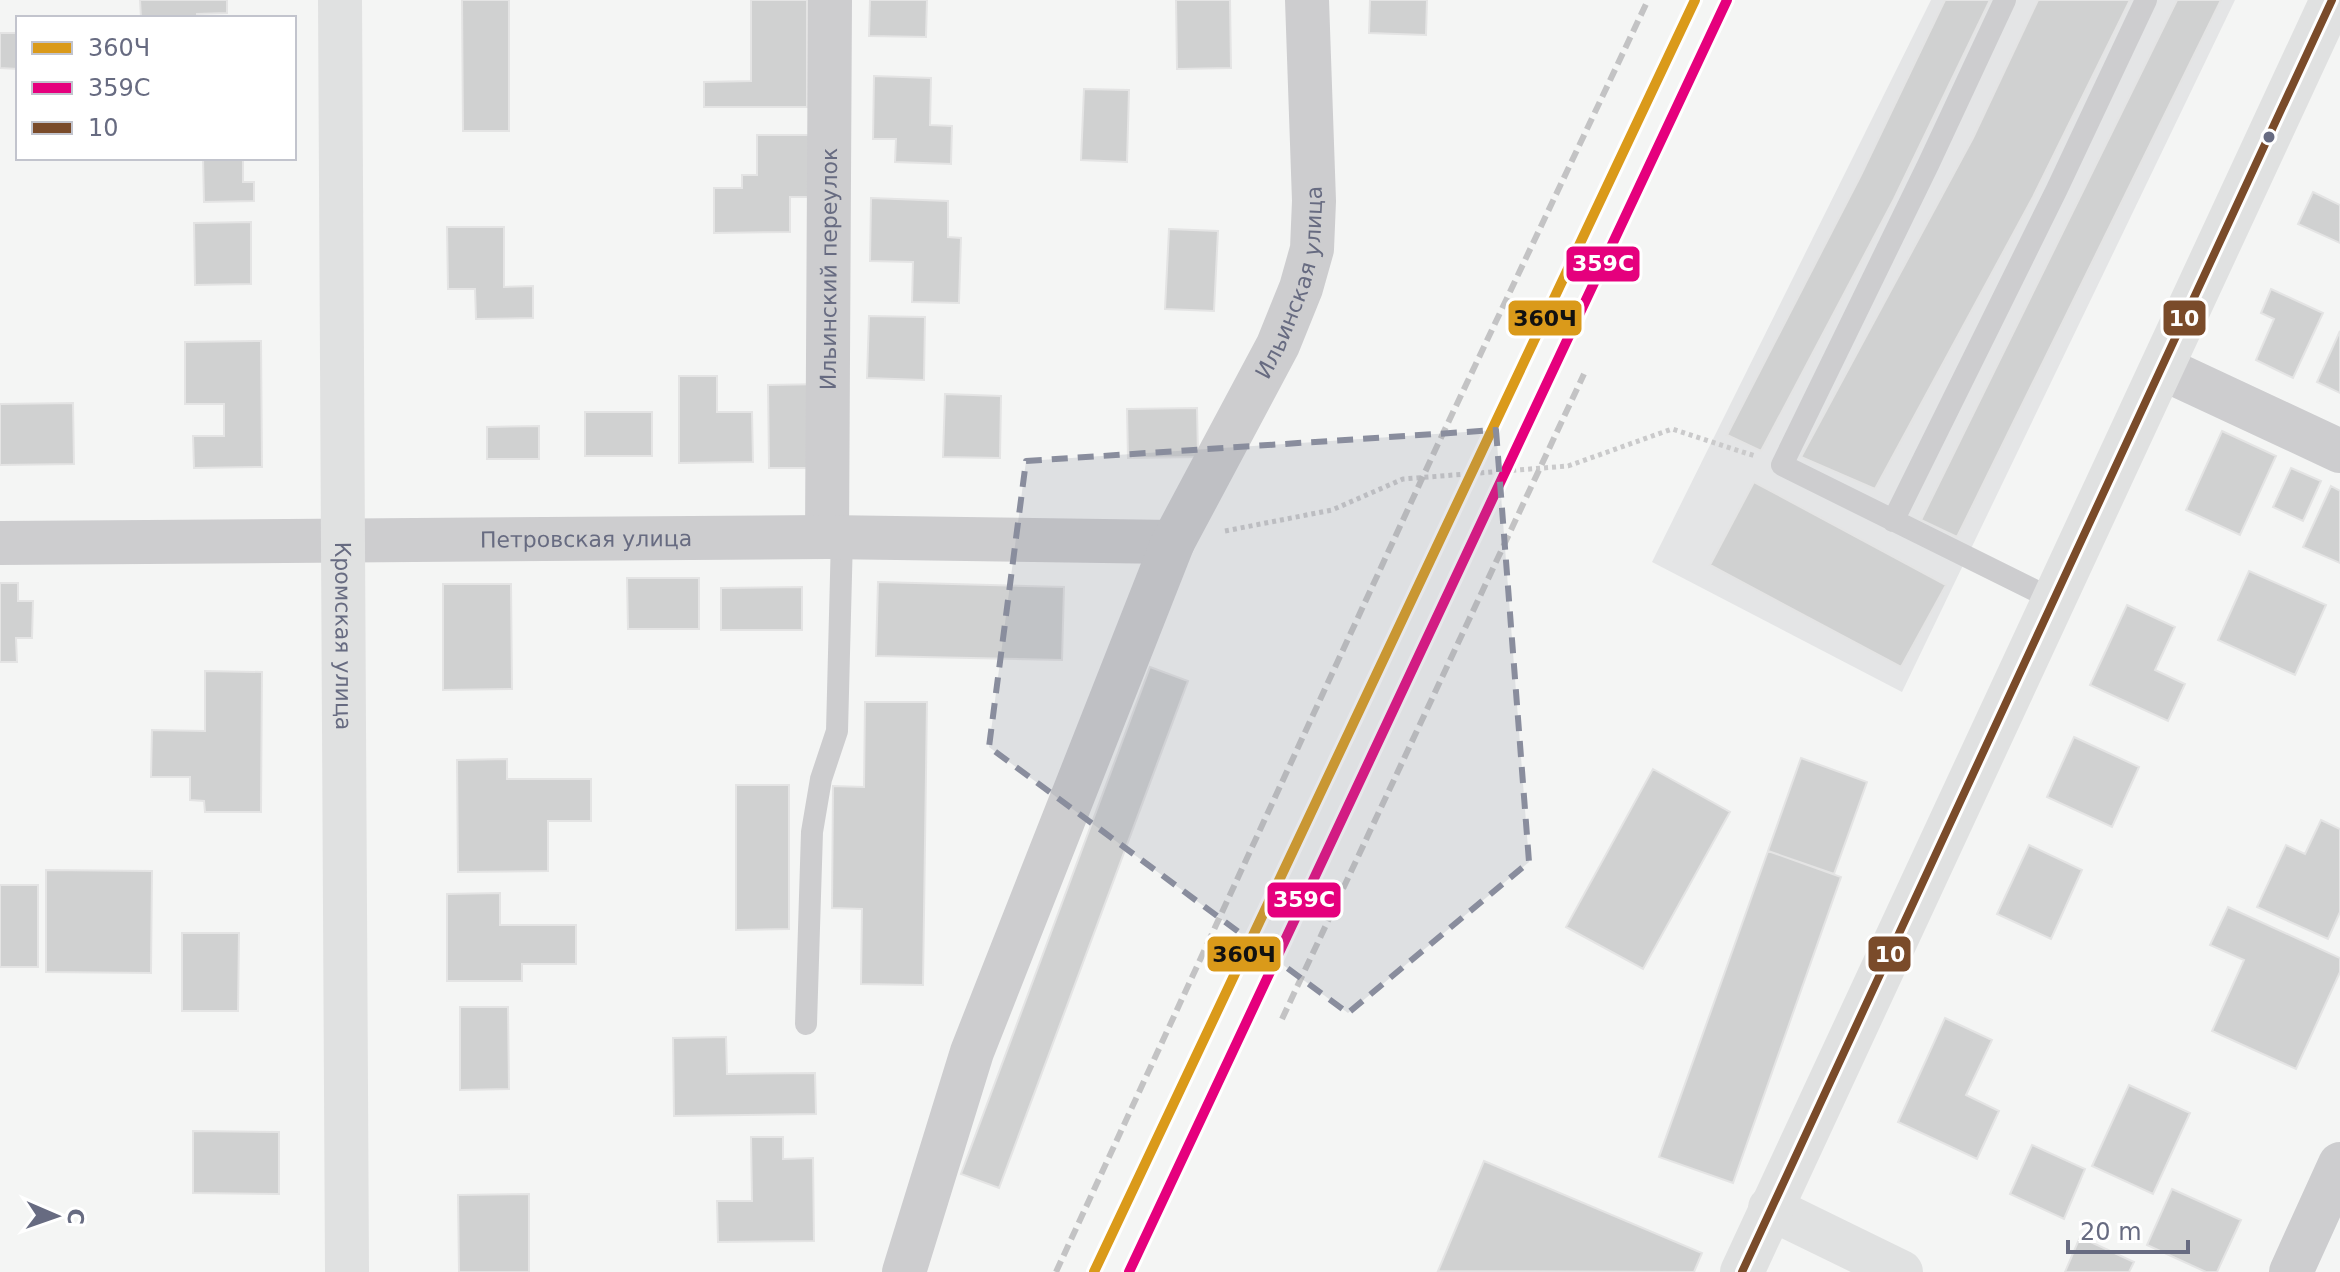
<svg xmlns="http://www.w3.org/2000/svg" width="2340" height="1272" font-family="'DejaVu Sans',sans-serif">
  <style>
    .built { fill: #e4e5e6 }
    .building { fill: #d0d1d1; stroke: #e4e4e4; stroke-width: 2 }
    .lines { fill: none; stroke-linecap: round; stroke-linejoin: round }
    .path { stroke: #cacacb; stroke-width: 5; stroke-dasharray: 4 4; stroke-linecap: butt }
    .lane { stroke: #cdcdcf; stroke-width: 22 }
    .street { stroke: #cdcdcf; stroke-width: 44 }
    .secondary { stroke: #e0e1e1; stroke-width: 44 }
    .rail { stroke: #c3c3c4; stroke-width: 6; stroke-dasharray: 12 6; stroke-linecap: butt }
    .bus-1-casing { stroke: #fff; stroke-width: 14 }
    .bus-1 { stroke: #7a4b2a; stroke-width: 8 }
    .rail-1-casing { stroke: #fff; stroke-width: 16 }
    .rail-2-casing { stroke: #fff; stroke-width: 16 }
    .rail-1 { stroke: #da9a1a; stroke-width: 10 }
    .rail-2 { stroke: #e5007d; stroke-width: 10 }
    .marked { fill: #898d9d; fill-opacity: 0.2; stroke: #898d9d; stroke-width: 6; stroke-dasharray: 16 10; stroke-linejoin: round }
    .bus-dot { fill: #676b81; stroke: #fff; stroke-width: 3 }
    .labels { text-anchor: middle; dominant-baseline: central; stroke-width: 8; stroke-linejoin: round; paint-order: stroke }
    .street-label { font-size: 22px; fill: #676b81; stroke: #fff }
    .line-badge { stroke: #fff; stroke-width: 3 }
    .badge-label { font-size: 22px; text-anchor: middle; font-weight: bold; fill: #fff }
    .pale-badge-label { font-size: 22px; text-anchor: middle; font-weight: bold; fill: #111 }
  </style>
  <rect width="100%" height="100%" fill="#f4f5f4"/>
  <path class="built" d="M1931 0H2235L1902 692 1652 562Z"/>
  <path class="building" d="M140 0H227V13L197 14V18H141Z
    M462 0H509V131H463Z
    M751 0H807V107H704V82L751 81Z
    M870 0H927L926 37 869 36Z
    M1176 0H1230L1231 68 1177 69Z
    M1370 0H1427L1426 35 1369 33Z
    M1945 0H1990L1894 199 1761 451 1727 435 1861 175Z
    M2038 0H2130L2033 197 1875 489 1801 457 1973 138Z
    M2177 0H2221L1957 537 1921 520Z
    M0 33H18V69L0 68Z
    M874 76 931 78 930 125 952 126 951 164 895 162 896 139H873Z
    M1084 89 1129 90 1127 162 1081 160Z
    M757 135H813L814 197H790V232L714 233V188H742V175H757Z
    M203 158H243V182H254V201L204 202Z
    M2313 192 2340 205V243L2298 224Z
    M871 198 948 201V237L961 238 959 303 912 302 913 262 870 261Z
    M251 222V284L195 285 194 223Z
    M447 227H504V287L533 286V318L476 319 475 289H448Z
    M1169 229 1218 231 1214 311 1165 309Z
    M2271 289 2323 313 2293 378 2256 360 2274 319 2261 313Z
    M869 316 925 317 924 380 867 378Z
    M2340 331V393L2317 382Z
    M261 341 262 467 194 468 193 436H224V404H185V342Z
    M679 376H717V412H752L753 462 679 463Z
    M825 384V468H769L768 385Z
    M945 394 1001 396 1000 458 943 457Z
    M73 403 74 464 0 465V404Z
    M1197 408 1198 457 1128 458 1127 409Z
    M585 412H652V456H585Z
    M539 426V459H487V427Z
    M2222 431 2276 456 2240 535 2186 510Z
    M2291 468 2321 481 2303 521 2273 507Z
    M1754 482 1946 585 1901 667 1710 565Z
    M2331 486 2340 491V563L2303 547Z
    M2249 571 2326 605 2295 675 2218 640Z
    M627 578H699V629H628Z
    M878 582 1064 587 1062 660 876 656Z
    M0 583H18V601H33L32 638H16L17 662H0Z
    M443 584H511L512 689 443 690Z
    M802 587V630H721V588Z
    M2127 605 2175 627 2155 670 2185 684 2168 721 2090 685Z
    M1150 667 1188 681 999 1188 961 1174Z
    M205 671 262 672 261 812H205L204 801 190 800V777H151L152 730 205 731Z
    M865 702H927L923 985 861 984 862 909 832 908 833 786 864 787Z
    M2074 737 2139 767 2112 827 2047 797Z
    M1801 758 1867 782 1834 874 1768 851Z
    M507 759V779H591V821H548V871L458 872 457 760Z
    M1653 769 1730 812 1643 969 1566 927Z
    M736 785H789V929L736 930Z
    M2321 820 2340 829V912L2328 939 2257 907 2286 845 2305 854Z
    M2029 845 2082 870 2051 939 1997 914Z
    M1768 851 1841 877 1733 1183 1659 1157Z
    M46 870 152 871 151 973 46 972Z
    M0 885H38V967H0Z
    M500 893V925H576V964H522V981H447V894Z
    M2228 907 2340 958V972L2296 1069 2212 1031 2244 960 2210 945Z
    M182 933H239L238 1011H182Z
    M460 1007H508L509 1089 460 1090Z
    M1945 1018 1992 1040 1966 1095 1999 1111 1977 1159 1898 1122Z
    M726 1037 727 1074 815 1073 816 1114 674 1116 673 1038Z
    M2129 1085 2190 1113 2153 1194 2092 1166Z
    M193 1131 279 1132V1194L193 1193Z
    M751 1137H783V1159L813 1158 814 1241 718 1242 717 1201H752Z
    M2032 1145 2085 1169 2064 1219 2010 1194Z
    M1484 1161 1702 1253 1694 1272 1438 1271Z
    M2172 1189 2241 1220 2217 1272H2206L2147 1245Z
    M529 1194V1272H459L458 1195Z
    M2080 1237 2134 1262 2129 1272H2065Z"/>
  <g class="lines">
    <path class="path" d="M1225 531 1332 510 1403 479 1568 466 1672 429 1755 456"/>
    <path class="lane" d="M2005 0 1928 165 1782 465 2054 600
      M1893 521 2057 189 2146 0
      M806 1024 812 832 821 779 837 731 842 537"/>
    <g class="street">
      <path d="M2162 368 2340 451"/>
      <path id="s1" d="M827 537 830 0"/>
      <path id="s2" d="M0 543 827 537 1173 542"/>
      <path id="s3" d="M904 1272 972 1052 1173 542 1278 345 1301 288 1312 249 1314 201 1307 0"/>
      <path d="M2291 1272 2340 1164"/>
    </g>
    <g class="secondary">
      <path id="s4" d="M340 0 347 1272"/>
      <path d="M1770 1208 1901 1272"/>
      <path d="M1742 1272 2332 0"/>
    </g>
    <path class="rail" d="M1282 1019 1584 374
      M1056 1272 1438 444 1648 0"/>
    <g class="bus-1-casing">
      <path id="bus-1" d="M1742 1272 2332 0"/>
    </g>
    <use href="#bus-1" class="bus-1"/>
    <g class="rail-1-casing">
      <path id="rail-1" d="M1094 1272 1695 0"/>
    </g>
    <g class="rail-2-casing">
      <path id="rail-2" d="M1129 1272 1727 0"/>
    </g>
    <use href="#rail-1" class="rail-1"/>
    <use href="#rail-2" class="rail-2"/>
  </g>
  <path class="marked" d="M1496 430 1529 862 1348 1013 989 747 1026 461Z"/>
  <circle class="bus-dot" cx="2269" cy="137" r="7"/>
  <g class="labels">
    <g class="street-label">
      <text stroke="none"><textPath href="#s1" startOffset="268">Ильинский переулок</textPath></text>
      <text stroke="none"><textPath href="#s3" startOffset="1066">Ильинская улица</textPath></text>
      <text stroke="none"><textPath href="#s2" startOffset="586">Петровская улица</textPath></text>
      <text stroke="none"><textPath href="#s4" startOffset="636">Кромская улица</textPath></text>
    </g>
  </g>
  <g class="line-badge">
    <rect x="1565" y="245" width="76" height="38" rx="8" fill="#e5007d"/>
    <rect x="2162" y="299" width="45" height="38" rx="8" fill="#7a4b2a"/>
    <rect x="1507" y="299" width="76" height="38" rx="8" fill="#da9a1a"/>
    <rect x="1266" y="881" width="76" height="38" rx="8" fill="#e5007d"/>
    <rect x="1206" y="935" width="76" height="38" rx="8" fill="#da9a1a"/>
    <rect x="1867" y="935" width="45" height="38" rx="8" fill="#7a4b2a"/>
  </g>
  <g class="badge-label">
    <text x="1603" y="271">359С</text>
    <text x="2184" y="326">10</text>
    <text x="1304" y="907">359С</text>
    <text x="1890" y="962">10</text>
  </g>
  <g class="pale-badge-label">
    <text x="1545" y="326">360Ч</text>
    <text x="1244" y="962">360Ч</text>
  </g>
  <rect x="16" y="16" width="280" height="144" fill="#ffffff" stroke="#c2c4cd" stroke-width="2"/>
  <rect x="32" y="42" width="40" height="12" fill="#da9a1a" stroke="#c2c4cd" stroke-width="2"/>
  <text x="88" y="56" font-size="24" fill="#676b81">360Ч</text>
  <rect x="32" y="82" width="40" height="12" fill="#e5007d" stroke="#c2c4cd" stroke-width="2"/>
  <text x="88" y="96" font-size="24" fill="#676b81">359С</text>
  <rect x="32" y="122" width="40" height="12" fill="#7a4b2a" stroke="#c2c4cd" stroke-width="2"/>
  <text x="88" y="136" font-size="24" fill="#676b81">10</text>
  <g transform="translate(56 1216) rotate(92)" stroke="#ffffff" stroke-width="6" paint-order="stroke">
  <path d="M0-6L14 30L0 20L-14 30Z" fill="#676b81"/>
  <text y="-12" font-size="22" font-weight="bold" text-anchor="middle" fill="#676b81">С</text>
  </g>
  <path d="M2068 1240v12h120v-12" fill="none" stroke="#676b81" stroke-width="4"/>
  <text x="2080" y="1240" font-size="24" fill="#676b81" stroke="#ffffff" stroke-width="6" paint-order="stroke">20 m</text>
</svg>
